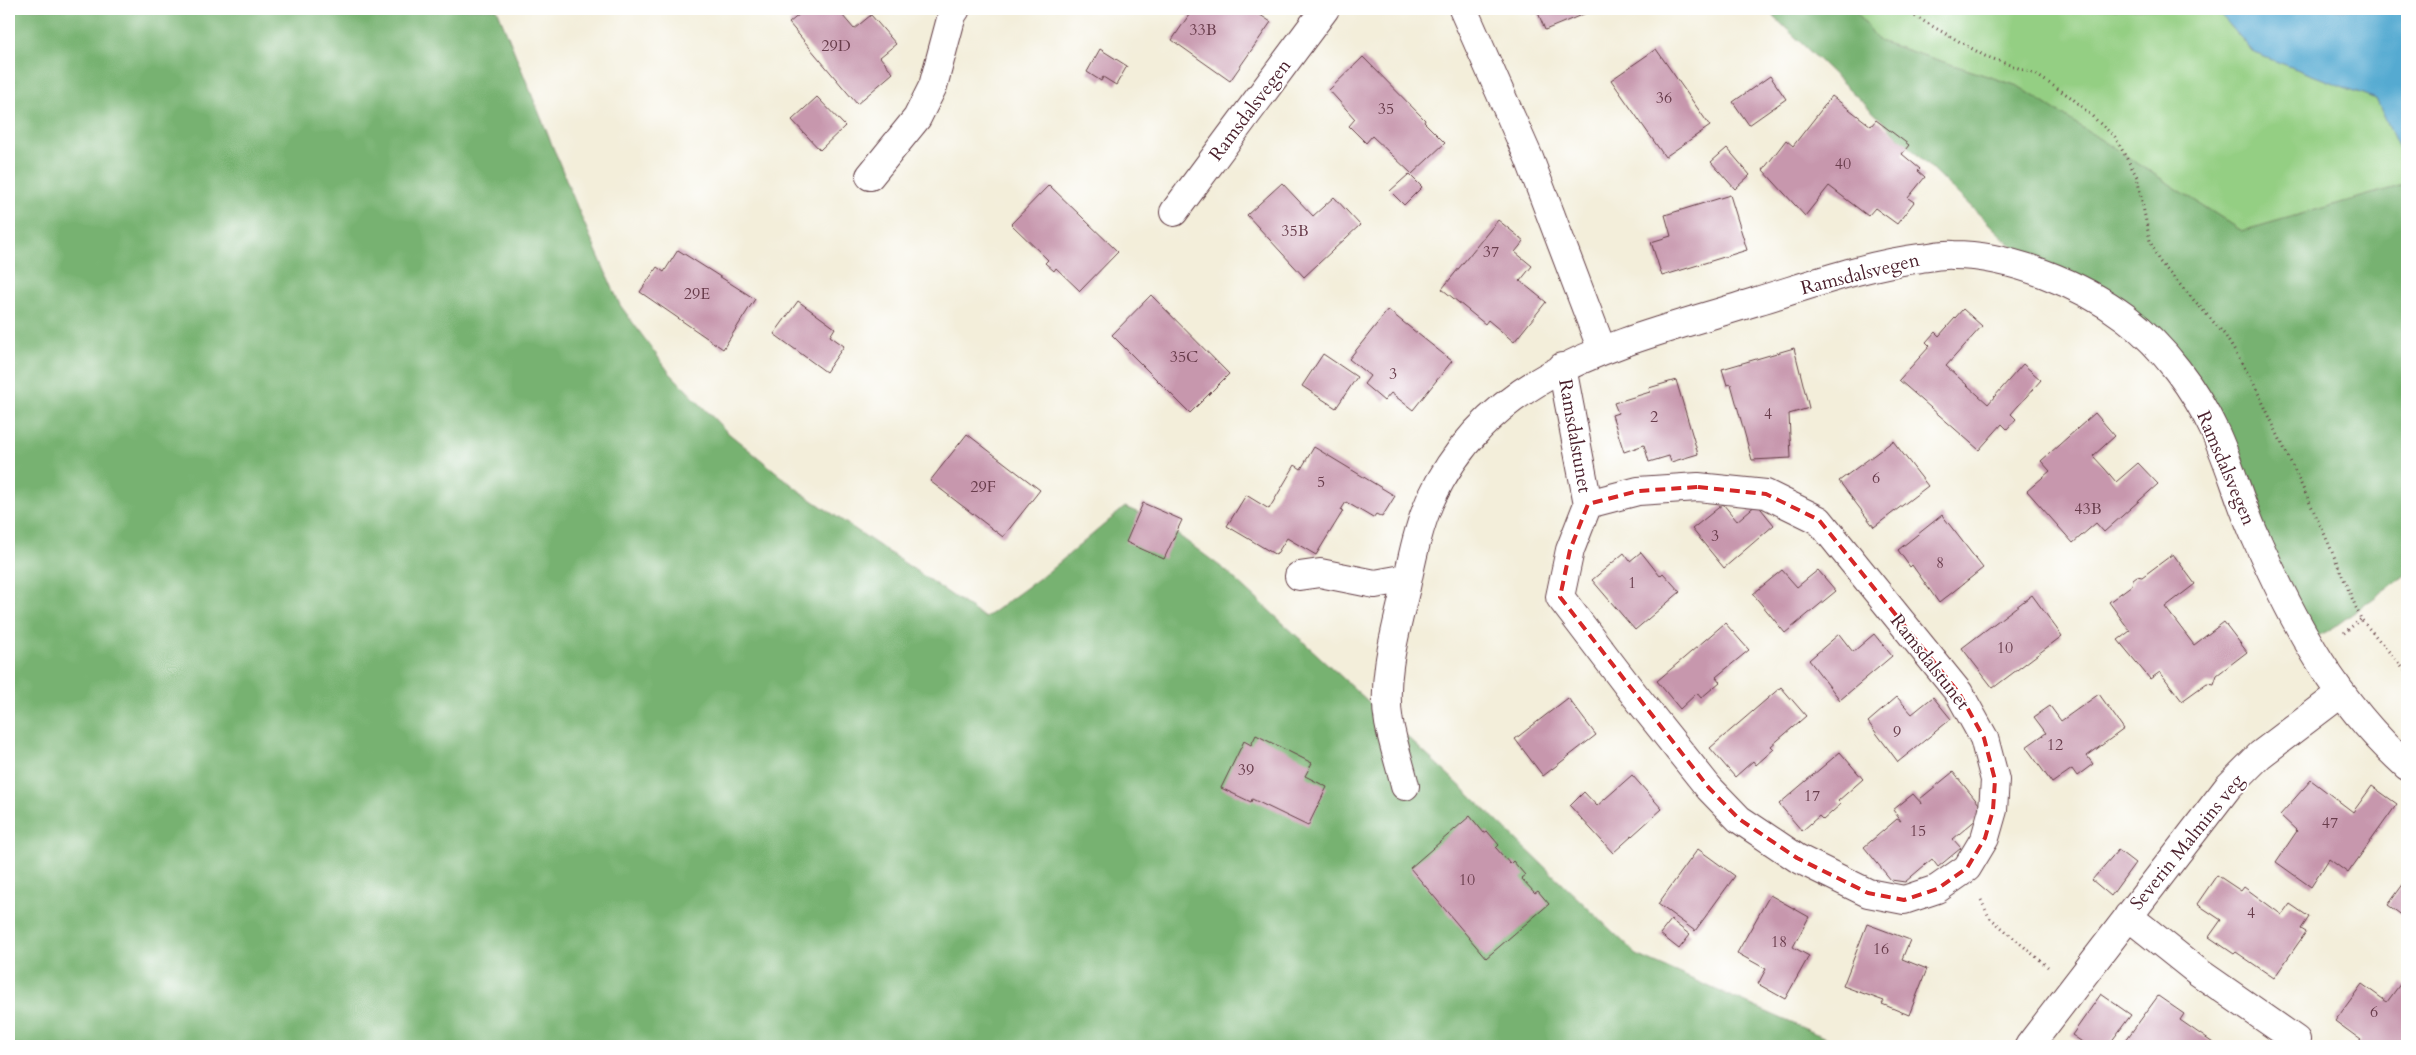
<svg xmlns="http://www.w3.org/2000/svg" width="2416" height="1055" font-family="Cardo,serif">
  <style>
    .green { fill: #94cf83; stroke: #6f7757 }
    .forest { fill: #77b271; stroke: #60684e }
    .water { fill: #55aad1; stroke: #50647e }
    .building { fill: #c797ad }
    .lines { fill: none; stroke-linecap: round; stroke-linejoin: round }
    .minor-casing { stroke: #633e45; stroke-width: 30 }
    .path { stroke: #633e45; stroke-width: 3; stroke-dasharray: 1 4; stroke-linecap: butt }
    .minor { stroke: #fff; stroke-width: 28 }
    .marked { fill: none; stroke: #d62828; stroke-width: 4; stroke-dasharray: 10 6; stroke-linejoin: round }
    .labels { text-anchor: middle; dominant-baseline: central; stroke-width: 4; stroke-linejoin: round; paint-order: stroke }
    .number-label { font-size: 16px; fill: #693d4c }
    .street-label { font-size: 19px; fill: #4a1f2b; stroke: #fff }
  </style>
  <rect width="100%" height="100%" fill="#fff"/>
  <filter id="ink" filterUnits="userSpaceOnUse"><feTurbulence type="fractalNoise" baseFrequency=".02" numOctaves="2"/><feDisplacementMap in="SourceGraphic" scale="10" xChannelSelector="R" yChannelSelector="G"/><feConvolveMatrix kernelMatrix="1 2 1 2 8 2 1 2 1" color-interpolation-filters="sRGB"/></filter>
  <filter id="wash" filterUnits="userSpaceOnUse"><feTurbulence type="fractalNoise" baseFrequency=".0096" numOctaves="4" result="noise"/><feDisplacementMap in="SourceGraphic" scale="20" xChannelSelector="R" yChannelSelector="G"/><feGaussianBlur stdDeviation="1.12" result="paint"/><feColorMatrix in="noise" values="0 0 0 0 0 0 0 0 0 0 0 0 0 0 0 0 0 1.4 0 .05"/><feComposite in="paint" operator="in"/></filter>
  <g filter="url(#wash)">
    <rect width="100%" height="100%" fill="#f3eeda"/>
    <path class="green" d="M1854 9H2216L2254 53 2376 99 2407 166V184L2242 231 2018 86 1879 41Z"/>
    <path class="forest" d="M9 9H497L578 209 620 305 669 372 727 432 802 493 985 618 1048 572 1125 507 1162 523 1225 570 1453 779 1637 955 1844 1046H9Z
      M1766 9H1854L1879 41 2018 86 2242 231 2407 184V574L2330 630 2309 640 2231 465 2151 340 2040 273Z"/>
    <path class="water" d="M2216 9H2407V166L2376 99 2254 53Z"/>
    <g id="blocks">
      <path class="building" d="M806 9H823L828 14 837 9 854 29 871 15 896 44 880 57 893 73 857 104 789 23Z
        M1193 9H1220L1226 13 1229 9H1251L1271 22 1230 81 1172 40Z
        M1529 9H1596L1545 30 1537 10 1531 13Z
        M1100 49 1127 66 1116 85 1103 77 1101 81 1087 72Z
        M1656 49 1710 126 1665 157 1611 80Z
        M1363 57 1425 120 1424 122 1445 143 1412 174 1372 136 1366 143 1349 126 1355 119 1329 90Z
        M1770 76 1786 99 1749 125 1733 102Z
        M1832 96 1871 126 1876 120 1909 145 1902 154 1920 169 1918 171 1925 177 1908 198 1914 202 1897 224 1875 208 1868 216 1829 186 1805 216 1763 170 1786 140 1793 146Z
        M817 97 845 126 820 150 792 120Z
        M1727 148 1750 175 1735 189 1711 162Z
        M1409 174 1422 187 1404 205 1390 191Z
        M1282 183 1313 216 1334 197 1360 225 1304 277 1247 215Z
        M1049 185 1118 252 1080 291 1056 268 1054 271 1045 263 1048 260 1011 224Z
        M1730 195 1747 250 1662 276 1651 242 1671 236 1665 215Z
        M1498 220 1524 241 1515 252 1532 266 1520 281 1546 302 1514 342 1488 320 1485 324 1442 289Z
        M678 250 755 299 723 349 640 292 657 267 664 272Z
        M1151 295 1229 374 1190 413 1112 335Z
        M798 301 835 328 830 336 844 346 826 372 774 334Z
        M1963 309 1982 326 1946 366 1988 404 2023 364 2041 380 2011 414 2016 419 2007 429 2002 424 1979 450 1899 380 1930 346 1926 342 1935 332 1939 336Z
        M1388 310 1452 361 1413 410 1391 393 1384 401 1364 384 1370 376 1349 359Z
        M1794 348 1809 408 1789 414 1791 458 1752 460 1731 384 1727 385 1722 369Z
        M1323 354 1357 377 1336 408 1302 386Z
        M1676 380 1698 454 1671 462 1669 456 1649 462 1644 445 1624 452 1612 415 1618 413 1614 403 1650 392 1649 388Z
        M2095 413 2115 436 2093 456 2105 469 2116 482 2138 463 2158 484 2104 532 2096 523 2073 543 2027 491 2050 471 2041 461Z
        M967 434 1040 490 1003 537 930 481Z
        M1893 441 1928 486 1874 527 1839 481Z
        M1314 447 1395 496 1382 517 1376 514 1373 518 1346 502 1341 510 1343 511 1316 555 1287 538 1276 555 1227 526 1246 495 1269 509 1295 465 1301 469Z
        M1143 503 1182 520 1164 559 1126 542Z
        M1723 504 1737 521 1757 504 1774 525 1724 568 1692 529Z
        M1942 515 1983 568 1939 603 1912 565 1910 567 1898 550Z
        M1641 552 1660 576 1663 573 1680 592 1635 630 1592 580 1624 553 1630 561Z
        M2173 554 2195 584 2165 607 2194 645 2224 622 2247 652 2217 675 2214 684 2207 683 2182 701 2160 672 2150 679 2118 640 2130 631 2109 602 2132 585 2133 579 2137 576 2142 577Z
        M1782 570 1797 587 1818 570 1836 591 1785 633 1753 594Z
        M2032 595 2062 636 1993 688 1962 648Z
        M1725 623 1749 650 1716 677 1720 682 1701 698 1697 693 1680 709 1657 681Z
        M1839 634 1853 652 1874 634 1892 656 1840 700 1809 660Z
        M1781 687 1806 716 1771 746 1774 749 1756 765 1753 761 1735 777 1710 748Z
        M2099 694 2124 729 2087 756 2093 764 2077 776 2072 769 2052 783 2026 747 2046 733 2034 717 2050 706 2061 721Z
        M1897 697 1912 714 1933 697 1951 719 1898 762 1868 722Z
        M1568 698 1596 735 1543 776 1515 739Z
        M1256 735 1312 763 1305 776 1327 787 1308 826 1252 799 1251 802 1221 788 1244 741 1251 745Z
        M1840 752 1863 779 1838 801 1841 804 1823 820 1819 816 1802 831 1779 804Z
        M1953 772 1979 804 1978 818 1953 839 1961 848 1938 867 1932 859 1905 882 1891 880 1864 847 1897 819 1901 821 1893 810 1913 794 1922 804 1920 799Z
        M1632 775 1662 809 1613 853 1570 806 1584 792 1597 806Z
        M2311 780 2353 812 2372 786 2397 804 2348 873 2329 859 2311 887 2276 862 2297 831 2280 815Z
        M1470 816 1484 833 1487 831 1499 845 1496 848 1510 864 1513 861 1525 875 1521 878 1535 893 1538 891 1549 904 1486 958 1410 868Z
        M1698 849 1735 876 1695 931 1658 904Z
        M2118 850 2135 863 2111 896 2092 880Z
        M2217 875 2241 891 2244 887 2282 915 2290 904 2309 917 2301 929 2306 932 2274 978 2236 952 2234 954 2209 937 2221 920 2197 904Z
        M2407 879V919L2388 905Z
        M1770 895 1809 917 1793 947 1809 956 1785 999 1758 984 1766 969 1737 953Z
        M1671 920 1690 935 1679 949 1660 934Z
        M1867 924 1910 940 1902 959 1927 969 1909 1015 1882 1004 1884 1001 1843 986Z
        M2401 983 2407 987V1046H2360L2358 1045 2361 1040 2335 1021 2362 984 2387 1002Z
        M2101 994 2131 1015 2108 1046H2088L2072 1035Z
        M2158 996 2184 1014 2180 1020 2213 1043 2211 1046 2123 1044Z"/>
    </g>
  </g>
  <g filter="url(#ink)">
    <use href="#blocks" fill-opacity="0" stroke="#633e45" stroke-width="1"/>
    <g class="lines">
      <g class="minor-casing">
        <path id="minor" d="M1463 9 1529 158 1602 350
          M870 176 917 118 933 86 952 15 956 9
          M1174 212 1325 9
          M1562 367 1588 504 1570 550 1560 597 1630 689 1709 788 1739 819 1797 858 1868 893 1904 900 1937 889 1967 868 1985 838 1993 810 1995 780 1984 738 1959 693 1819 520 1766 494 1698 487 1638 491 1588 504
          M1299 576 1320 573 1375 584 1408 578
          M1405 786C1400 765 1393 744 1389 723 1381 679 1396 630 1406 587 1412 559 1418 528 1430 501 1493 365 1628 342 1757 301 1810 285 1865 265 1921 258 1932 257 1943 254 1953 255 2010 255 2081 284 2126 318 2164 347 2195 389 2215 432 2231 466 2240 504 2256 538 2294 624 2336 702 2407 766
          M2128 916 2197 971 2296 1040
          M2029 1046 2228 787 2260 755 2340 694"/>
      </g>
      <path class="path" d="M1902 9 1985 56 2035 74 2072 98 2115 137 2137 177 2150 241 2159 261 2225 335 2254 384 2324 533 2361 619 2407 673
        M2344 633 2361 619
        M1981 900 1989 917 2048 967"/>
      <use href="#minor" class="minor"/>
    </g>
  </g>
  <path class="marked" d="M1698 487 1766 494 1819 520 1959 693 1984 738 1995 780 1993 810 1985 838 1967 868 1937 889 1904 900 1868 893 1797 858 1739 819 1709 788 1560 597 1570 550 1588 504 1638 491Z"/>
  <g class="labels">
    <g class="number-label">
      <text x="1203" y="30">33B</text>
      <text x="836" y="46">29D</text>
      <text x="1664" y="98">36</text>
      <text x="1386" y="109">35</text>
      <text x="1843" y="164">40</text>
      <text x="1295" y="231">35B</text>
      <text x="1491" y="252">37</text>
      <text x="697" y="294">29E</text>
      <text x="1184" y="357">35C</text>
      <text x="1393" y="374">3</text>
      <text x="1768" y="414">4</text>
      <text x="1654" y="417">2</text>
      <text x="1876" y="478">6</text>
      <text x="1321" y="482">5</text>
      <text x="983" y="487">29F</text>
      <text x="2088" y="509">43B</text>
      <text x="1715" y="536">3</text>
      <text x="1940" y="563">8</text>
      <text x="1632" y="583">1</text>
      <text x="2005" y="648">10</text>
      <text x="1897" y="732">9</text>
      <text x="2055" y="745">12</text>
      <text x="1246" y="770">39</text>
      <text x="1812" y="796">17</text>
      <text x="2330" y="823">47</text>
      <text x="1918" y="831">15</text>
      <text x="1467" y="880">10</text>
      <text x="2251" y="913">4</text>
      <text x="1779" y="942">18</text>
      <text x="1881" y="949">16</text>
      <text x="2374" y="1012">6</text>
    </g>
    <g class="street-label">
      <text transform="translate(1250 110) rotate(-53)">Ramsdalsvegen</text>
      <text transform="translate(1860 274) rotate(-14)">Ramsdalsvegen</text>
      <text transform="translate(1575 436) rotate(80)">Ramsdalstunet</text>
      <text transform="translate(2226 468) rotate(67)">Ramsdalsvegen</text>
      <text transform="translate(1930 662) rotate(52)">Ramsdalstunet</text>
      <text transform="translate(2187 842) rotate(-51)">Severin Malmins veg</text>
    </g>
  </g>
  <rect width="2416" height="1055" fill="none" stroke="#fff" stroke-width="30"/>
</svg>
